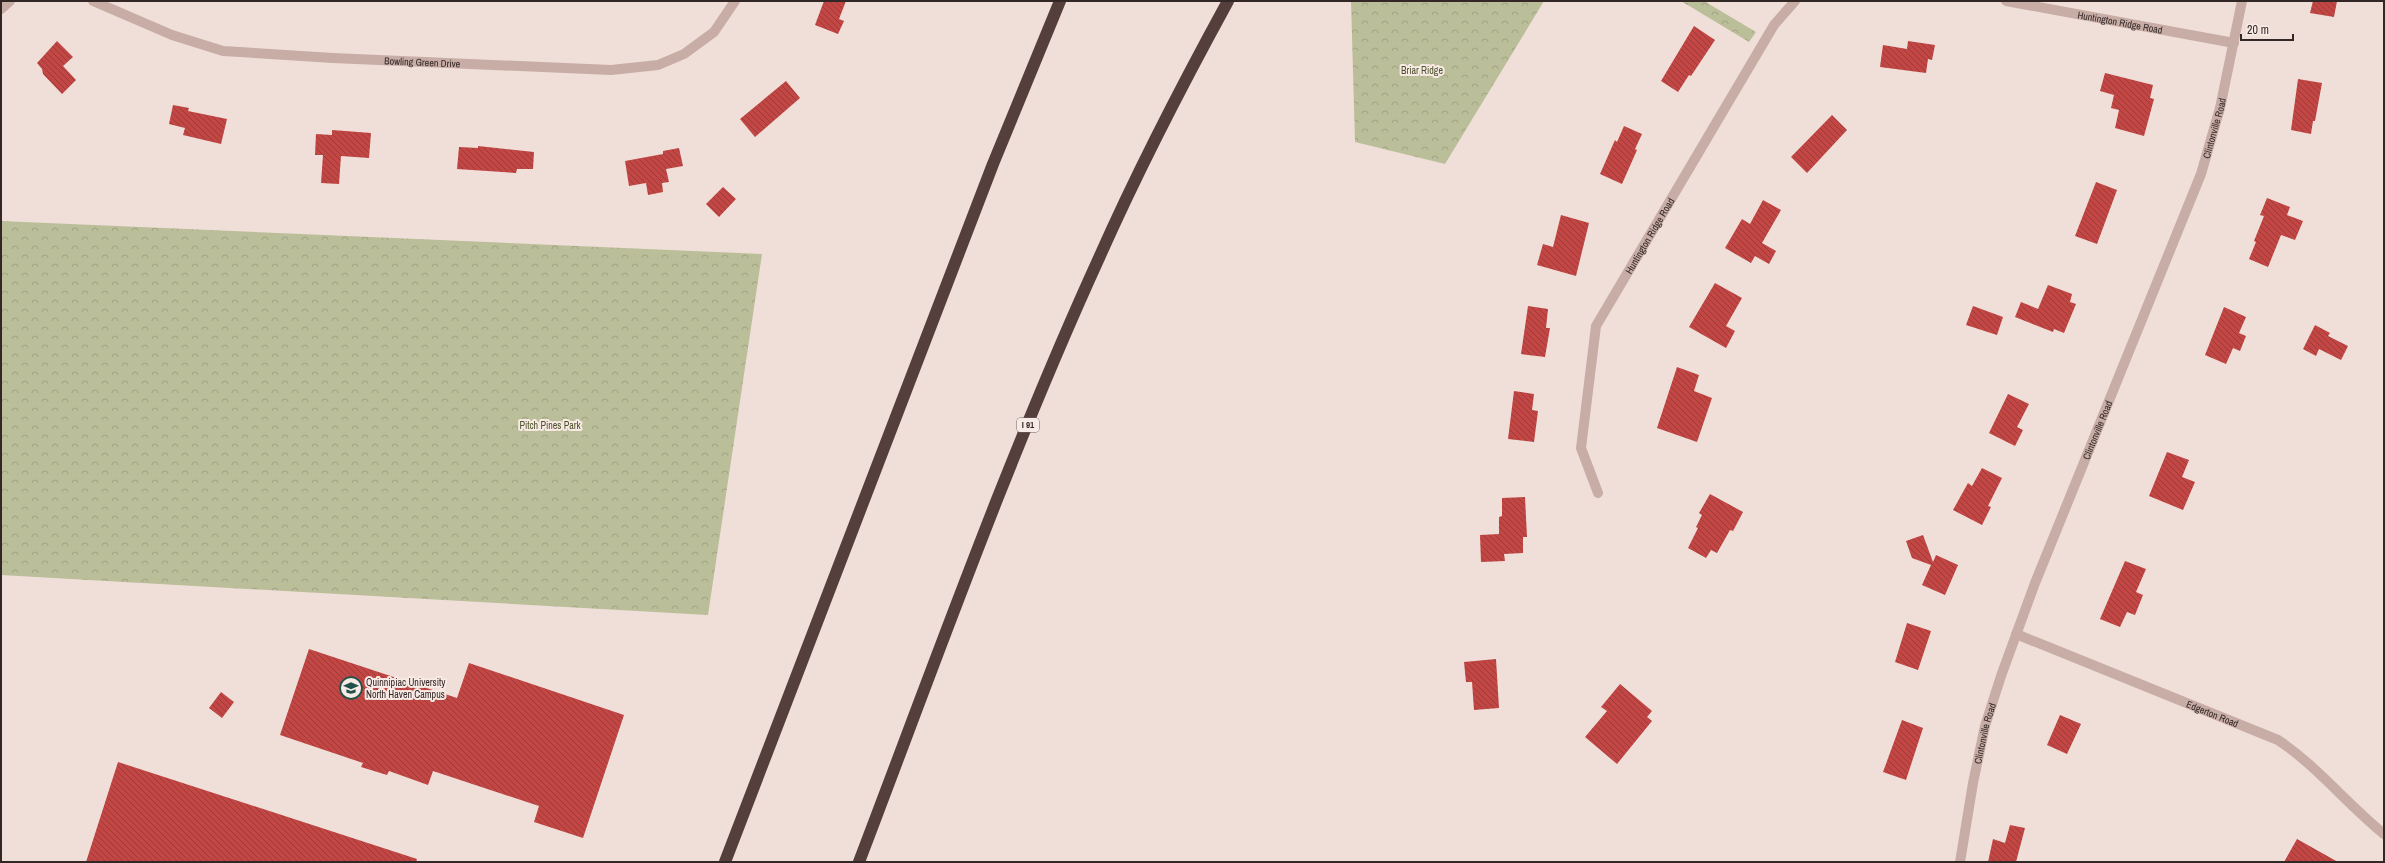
<svg xmlns="http://www.w3.org/2000/svg" width="2385" height="863" font-family="'Archivo Narrow',sans-serif">
  <style>
    .park { fill: url(#park-crowns) }
    .building { fill: url(#building-back-hatch) }
    .lines { fill: none; stroke-linecap: round; stroke-linejoin: round }
    .minor { stroke: #c7ada5; stroke-width: 10 }
    .highway { stroke: #543f3d; stroke-width: 12 }
    .labels { text-anchor: middle; dominant-baseline: central; stroke-width: 4; stroke-linejoin: round; paint-order: stroke }
    .shield { fill: #f8eae4; stroke: #6e625f; stroke-width: 1 }
    .shield-label { font-size: 9px; font-weight: bold; fill: #332726 }
    .street-label { font-size: 10px; fill: #332726; stroke: #f8eae4 }
    .park-label { font-size: 10px; fill: #4b512b; stroke: #f8eae4 }
    .poi-label { font-size: 10px; fill: #332726; stroke: #f8eae4; text-anchor: start }
  </style>
  <defs>
    <pattern id="park-crowns" width="20" height="18" patternUnits="userSpaceOnUse"><rect width="20" height="18" fill="#babe99"/><path d="M2 6a3 3 0 1 1 6 0M12 15a3 3 0 1 1 6 0" fill="none" stroke="#a0a384"/></pattern>
    <pattern id="building-back-hatch" width="6" height="6" patternUnits="userSpaceOnUse"><rect width="6" height="6" fill="#c24644"/><path d="M-1 5l2 2M0 0l6 6M5-1l2 2" fill="none" stroke="#9e3a39"/></pattern>
  </defs>
  <rect width="100%" height="100%" fill="#f0dfd8"/>
  <path class="park" d="M1351 1H1544L1445 164 1355 142Z
    M1681 1H1704L1756 32 1749 42Z
    M1 221 762 254 708 615 1 575Z"/>
  <path class="building" d="M824 1H846L839 19 844 21 838 34 815 25Z
    M2313 1H2337L2334 17 2310 13Z
    M1694 26 1715 40 1691 76 1689 75 1678 92 1661 81Z
    M57 41 73 57 63 66 76 80 62 94 43 74 42 69 37 63Z
    M1908 41 1935 45 1932 60 1928 59 1926 73 1880 67 1883 45 1907 49Z
    M2105 73 2153 85 2150 98 2154 99 2144 136 2115 128 2119 110 2111 108 2114 95 2100 91Z
    M2298 79 2322 83 2315 121H2313L2311 134 2291 130Z
    M786 81 800 98 755 137 740 119Z
    M173 105 189 108 188 111 227 119 221 144 183 135 185 128 169 124Z
    M1832 115 1847 130 1807 173 1791 157Z
    M1624 126 1642 134 1635 149 1637 150 1622 184 1600 174 1615 140 1617 142Z
    M332 130 371 133 369 158 341 156 339 184 321 183 323 155H315L316 134 332 135Z
    M478 146 534 152 533 169H517L516 173 457 169 459 147 478 148Z
    M679 148 683 166 666 169 669 182 662 183 663 192 648 195 646 183 629 186 625 161 663 154V151Z
    M2096 182 2117 190 2097 244 2075 236Z
    M723 187 736 199 719 217 706 204Z
    M2267 198 2290 207 2287 215 2303 221 2295 240 2281 235 2268 267 2249 259 2256 242 2254 241 2264 216 2260 215Z
    M1763 200 1781 210 1762 243 1776 251 1769 264 1755 256 1751 263 1725 248 1742 219 1750 224Z
    M1561 215 1589 223 1576 276 1537 265 1543 244 1553 247Z
    M1715 283 1742 298 1726 326 1735 331 1726 348 1689 327Z
    M2048 285 2072 294 2070 302 2076 304 2064 333 2054 329 2053 332 2015 317 2021 302 2038 309Z
    M1528 306 1548 309 1546 328H1550L1545 357 1521 354Z
    M1973 306 2003 317 1997 335 1966 325Z
    M2224 307 2246 317 2239 333 2246 336 2240 351 2233 348 2226 364 2205 355Z
    M2315 325 2330 333 2328 336 2348 346 2341 360 2319 349 2316 356 2303 349Z
    M1677 367 1699 375 1694 391 1712 398 1697 442 1657 428Z
    M1514 391 1534 394 1532 410 1538 411 1534 442 1508 439Z
    M2008 394 2029 404 2017 427 2023 430 2015 446 1989 433Z
    M2167 452 2189 460 2182 477 2195 482 2183 510 2149 496Z
    M1982 468 2002 478 1988 506 1991 507 1982 525 1953 510 1968 483 1972 486Z
    M1710 494 1743 512 1733 531 1730 530 1717 553 1711 550 1706 558 1688 548 1698 528 1696 527 1702 515 1699 513Z
    M1525 497 1527 537H1523V553L1504 554 1505 561 1481 562 1480 535 1499 534V517L1502 516V498Z
    M1923 535 1933 562 1936 555 1958 565 1945 595 1922 585 1931 565 1912 558 1906 541Z
    M2125 561 2146 569 2136 592 2143 595 2135 615 2127 612 2120 627 2100 619Z
    M1907 623 1931 631 1918 670 1895 662Z
    M309 649 457 698 469 663 624 715 583 838 534 822 539 806 433 771 428 785 389 771 387 775 361 767 363 763 280 735Z
    M1496 659 1499 708 1474 710 1472 682H1466L1464 662Z
    M1620 684 1652 711 1647 717 1652 721 1617 764 1585 737 1607 711 1601 707Z
    M221 692 234 702 222 718 209 708Z
    M2060 715 2081 724 2067 754 2047 745Z
    M1902 720 1923 728 1906 780 1883 772Z
    M118 762 417 859 416 862H86Z
    M2010 825 2025 828 2016 862H1988L1993 839 2005 843Z
    M2297 839 2338 862H2284Z"/>
  <g class="lines">
    <g class="minor">
      <path id="s1" d="M93 1 172 35 223 51 333 58 611 70 658 65 684 54 714 32 735 1"/>
      <path id="s2" d="M2006 1 2234 43"/>
      <path d="M1 9 10 1"/>
      <path id="s3" d="M1598 493 1581 448 1596 326 1774 25 1795 1"/>
      <path id="s4" d="M2016 634 2278 740C2317 766 2347 804 2384 834"/>
      <path id="s5" d="M1960 862 1973 783 1985 726 2001 676 2035 583 2201 174 2220 108 2242 1"/>
    </g>
    <path class="highway" d="M725 862 993 164 1060 1
      M859 862C936 660 1009 455 1099 258 1138 170 1182 85 1228 1"/>
  </g>
  <defs>
    <g id="university-ring" transform="scale(1.15)"><circle r="9.5" fill="#f8eae4" stroke="#1d534a" stroke-width="1.5"/><path d="M0-5L7-2L0 1L-7-2ZM-4 1L0 2.5L4 1V4Q0 6-4 4Z" fill="#1d534a"/></g>
  </defs>
  <g fill-rule="evenodd">
    <use href="#university-ring" x="351" y="688"/>
  </g>
  <g class="labels">
    <rect class="shield" x="1017" y="418" width="22" height="14" rx="3"/>
    <g class="shield-label">
      <text x="1028" y="425">I 91</text>
    </g>
    <g class="street-label">
      <text stroke="none"><textPath href="#s2" startOffset="116">Huntington Ridge Road</textPath></text>
      <text stroke="none"><textPath href="#s1" startOffset="339">Bowling Green Drive</textPath></text>
      <text stroke="none"><textPath href="#s5" startOffset="779">Clintonville Road</textPath></text>
      <text stroke="none"><textPath href="#s3" startOffset="276">Huntington Ridge Road</textPath></text>
      <text stroke="none"><textPath href="#s5" startOffset="455">Clintonville Road</textPath></text>
      <text stroke="none"><textPath href="#s4" startOffset="212">Edgerton Road</textPath></text>
      <text stroke="none"><textPath href="#s5" startOffset="131">Clintonville Road</textPath></text>
    </g>
    <g class="park-label">
      <text x="1422" y="70">Briar Ridge</text>
      <text x="550" y="425">Pitch Pines Park</text>
    </g>
    <g class="poi-label">
      <text x="366" y="682">Quinnipiac University<tspan x="366" dy="12">North Haven Campus</tspan></text>
    </g>
  </g>
  <rect width="2385" height="863" fill="none" stroke="#332726" stroke-width="4"/>
  <path d="M2241 34v6h52v-6" fill="none" stroke="#332726" stroke-width="2"/>
  <text x="2247" y="34" font-size="12" fill="#332726" stroke="#f8eae4" stroke-width="3" paint-order="stroke">20 m</text>
</svg>
